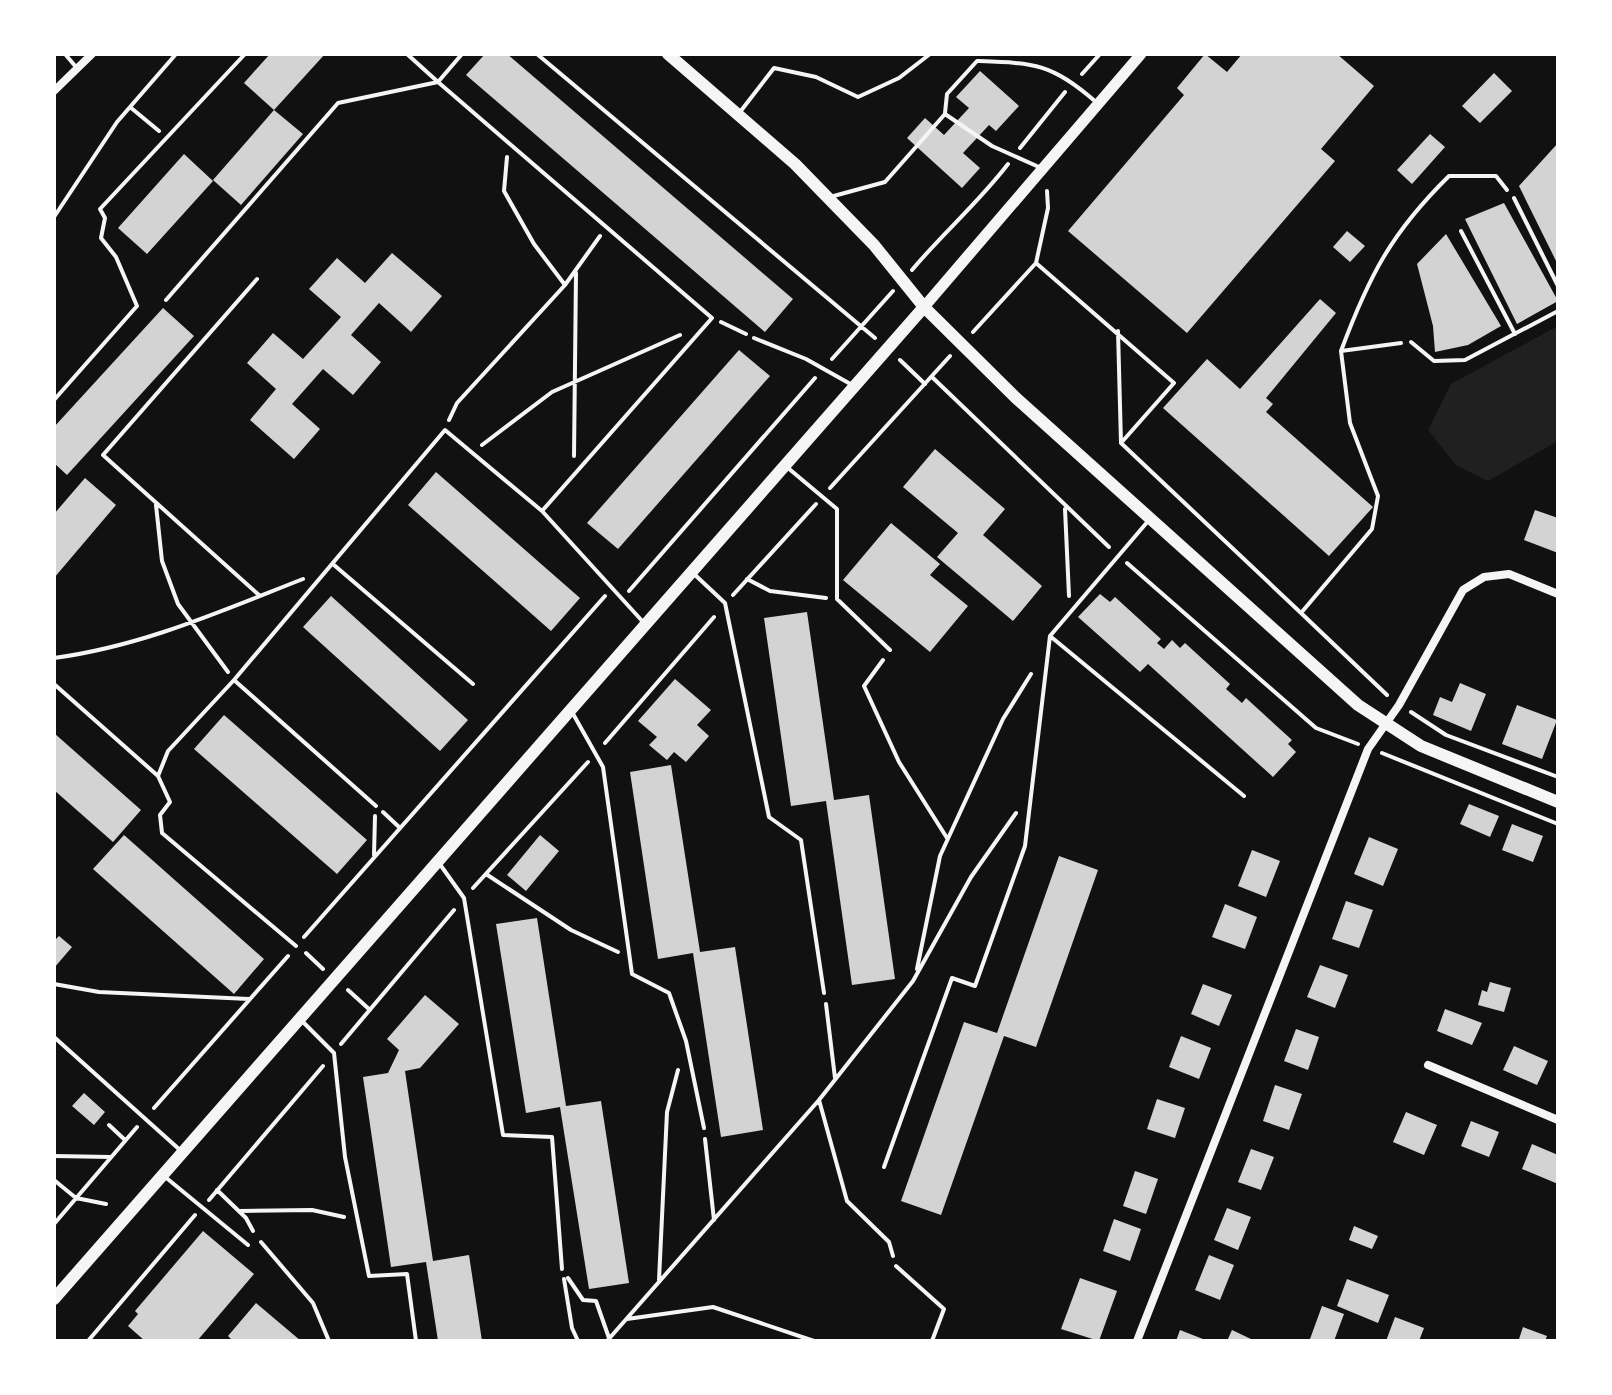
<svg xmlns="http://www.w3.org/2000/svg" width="1612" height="1395" font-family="Merriweather,serif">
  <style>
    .green { fill: #202020 }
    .building { fill: #d3d3d3 }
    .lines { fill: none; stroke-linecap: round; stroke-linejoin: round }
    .path { stroke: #f5f5f5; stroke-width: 4 }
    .service { stroke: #f5f5f5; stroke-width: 4 }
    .minor { stroke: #f5f5f5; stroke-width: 8 }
    .tertiary { stroke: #f5f5f5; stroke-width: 11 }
    .secondary { stroke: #f5f5f5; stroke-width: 12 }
  </style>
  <rect width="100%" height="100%" fill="#111"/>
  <path class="green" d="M1558 326V441L1488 481 1456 465 1428 430 1451 384Z"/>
  <path class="building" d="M270 54H325L274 110 244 83Z
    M485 54H507L793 299 765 332 466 75Z
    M1205 54 1227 72 1242 54H1337L1374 86 1321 149 1335 161 1187 333 1068 231 1184 95 1177 88Z
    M980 71 1019 106 996 131 989 125 963 153 980 168 962 188 907 138 925 118 944 135 969 108 956 97Z
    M1494 73 1512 91 1480 123 1462 106Z
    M274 110 303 134 241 205 213 180Z
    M1430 134 1445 147 1412 184 1397 170Z
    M1558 143V265L1519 186Z
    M184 154 213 181 147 254 118 228Z
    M1504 203 1558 301 1517 324 1465 219Z
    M1347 231 1365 246 1350 262 1333 247Z
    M1446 234 1501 326 1468 345 1435 352 1433 326 1417 264Z
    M392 253 442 296 411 332 379 303 351 335 381 362 353 395 323 369 292 404 320 429 294 459 250 420 276 389 247 363 273 333 303 359 341 317 309 289 337 258 365 283Z
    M1320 299 1336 313 1266 398 1273 404 1266 412 1373 507 1329 556 1163 408 1207 359 1240 389Z
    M163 308 194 336 67 475 54 463V427Z
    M739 350 770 376 618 549 587 523Z
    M935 449 1005 509 983 535 1042 586 1013 621 937 557 958 533 903 487Z
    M436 472 580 598 551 631 408 505Z
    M85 478 116 505 54 578V514Z
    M1535 510 1558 518V553L1524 540Z
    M891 523 940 564 930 575 968 606 930 652 843 580Z
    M1100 594 1110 602 1115 597 1161 639 1157 643 1164 649 1172 640 1180 648 1185 643 1230 684 1226 689 1242 703 1246 698 1292 740 1288 744 1296 752 1273 777 1148 664 1140 672 1078 617Z
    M331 596 468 720 440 751 303 627Z
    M807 612 834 800 869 795 895 979 852 985 826 801 791 806 764 618Z
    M675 679 711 710 697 725 709 736 686 762 674 752 667 760 649 745 657 737 638 721Z
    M1460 683 1486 694 1471 731 1433 715 1440 697 1452 702Z
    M1517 705 1557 720 1542 759 1502 744Z
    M224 715 367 840 337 874 194 749Z
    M54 733 141 810 113 842 54 790Z
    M671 765 700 952 735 947 763 1130 721 1137 693 953 658 959 630 772Z
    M1469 804 1499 816 1490 837 1460 824Z
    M1512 824 1543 836 1533 862 1502 850Z
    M124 835 264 959 234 994 93 869Z
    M540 835 559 851 526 891 507 875Z
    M1369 837 1398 849 1383 886 1354 874Z
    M1252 850 1280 861 1266 897 1238 886Z
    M1059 856 1098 870 1036 1047 1004 1036 941 1215 901 1201 964 1022 997 1033Z
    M1346 901 1373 910 1359 948 1332 939Z
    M1225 904 1257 917 1245 949 1212 937Z
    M537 918 566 1106 601 1101 629 1283 589 1289 560 1107 526 1113 496 924Z
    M59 936 72 947 54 968V941Z
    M1320 965 1348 975 1335 1008 1307 997Z
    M1490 982 1511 988 1504 1012 1478 1005 1482 990 1487 992Z
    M1203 984 1232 995 1219 1026 1191 1014Z
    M425 995 459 1024 420 1068 405 1071 433 1261 469 1255 482 1341H438L426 1262 391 1267 363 1077 388 1073 399 1050 387 1039Z
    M1445 1009 1482 1023 1472 1045 1437 1031Z
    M1296 1029 1319 1037 1308 1070 1284 1061Z
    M1181 1036 1211 1048 1199 1079 1169 1067Z
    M1514 1046 1548 1061 1537 1085 1503 1070Z
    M1275 1085 1302 1094 1289 1130 1263 1121Z
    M84 1093 105 1112 94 1125 72 1106Z
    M1157 1099 1185 1108 1175 1138 1147 1129Z
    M1406 1112 1437 1125 1424 1155 1393 1142Z
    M1471 1121 1499 1132 1489 1157 1461 1146Z
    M1532 1144 1558 1155V1184L1522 1169Z
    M1251 1149 1274 1157 1261 1190 1238 1182Z
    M1135 1171 1158 1179 1146 1214 1123 1206Z
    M1227 1208 1251 1217 1238 1250 1214 1240Z
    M1114 1219 1141 1229 1130 1261 1103 1251Z
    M1354 1226 1378 1236 1372 1249 1349 1240Z
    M203 1231 254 1274 197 1341H145L128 1326 138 1314 135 1311Z
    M1209 1255 1234 1265 1220 1300 1195 1290Z
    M1080 1278 1117 1291 1099 1341 1061 1329Z
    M1347 1279 1389 1295 1378 1323 1337 1306Z
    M256 1303 301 1341H233L228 1336Z
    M1322 1306 1344 1314 1334 1341 1310 1339Z
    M1395 1317 1424 1328 1419 1341H1386Z
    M1523 1327 1547 1336 1545 1341 1519 1339Z
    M1180 1330 1208 1341H1176Z
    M1232 1330 1251 1339 1250 1341H1227Z"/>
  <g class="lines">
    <path class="path" d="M537 54 875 338
      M1082 74 1100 54
      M130 107 159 131
      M1020 148 1065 92
      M507 157 504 191 534 244 565 285
      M54 217 117 122 176 54
      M1036 263 1048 208 1047 191
      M912 270C943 233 979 202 1008 164
      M257 279 103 455 260 596
      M721 322 746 334
      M1118 331 1121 443
      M973 332 1036 263 1174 383 1121 443 1301 613 1372 529 1378 496 1350 423 1341 351 1401 343
      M1341 351C1369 276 1391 233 1449 176H1496L1507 190
      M832 359 893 291
      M900 360 925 384
      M932 377 1109 547
      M449 420 457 403 565 285 600 236
      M482 445 552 392 680 335
      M574 456 576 273
      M830 488 950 356
      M156 505 162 561 178 604 228 672
      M1065 509 1069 596
      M1127 563 1316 728 1358 744
      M747 579 770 591 826 598
      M629 591 815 378
      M733 595 816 504
      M1301 613 1387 695
      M54 658C143 646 221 611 303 579
      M883 660 864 686 899 762 947 838
      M1411 712 1446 735 1558 777
      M605 743 714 617
      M1382 753 1558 824
      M383 812 399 827
      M374 855 375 816
      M486 874 571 930 618 952
      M473 888 588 762
      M304 937 605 596
      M306 953 323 969
      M917 969 940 856 1003 719 1031 674
      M54 984 99 992 249 999
      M348 990 370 1010
      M826 1004 835 1078
      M341 1044 454 910
      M819 1100 847 1201 889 1242 893 1256
      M154 1108 288 956
      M109 1125 125 1140
      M705 1139 714 1220
      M54 1156 111 1157
      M54 1180 76 1198 106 1204
      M217 1190 246 1218 253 1231
      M209 1200 323 1066
      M239 1211 312 1210 344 1217
      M54 1224 137 1127
      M261 1242 313 1303 329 1341
      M568 1278 583 1300 596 1301 609 1338
      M564 1279 572 1328 578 1341
      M659 1280 667 1112 678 1070
      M627 1319 713 1307 814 1341
      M88 1341 195 1215
      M607 1341 819 1100 913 981 971 877 1016 813"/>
    <path class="service" d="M65 54 76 67
      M407 54 438 82
      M462 54 438 82 712 318 542 511
      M740 112 774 68 816 77 858 97 899 78 930 54
      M945 113 947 94 977 61C1035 63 1051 63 1096 102
      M830 197 885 182 945 114 992 146 1039 167
      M1514 198 1558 286
      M1461 231 1515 334
      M166 300 338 103 438 82
      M754 338 806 359 854 386
      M1411 342 1434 361 1465 360 1558 311
      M54 400 137 306 116 257 101 238 105 218 100 209 245 54
      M788 468 837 509V599L890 650
      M1149 520 1050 636 1244 796
      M334 565 473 684
      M694 574 725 603 769 817 801 840 824 993
      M234 680 376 806
      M54 684 158 776
      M572 712 603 767 632 974 669 993 686 1041 704 1128
      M439 863 464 898 503 1135 552 1137 562 1269
      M296 946 162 833 160 815 170 802 158 776 168 751 234 680 445 430 542 511 644 623
      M301 1020 334 1053 345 1157 369 1276 407 1274 416 1341
      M54 1037 180 1150
      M884 1167 952 978 975 986 1025 846 1050 636
      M164 1176 248 1245
      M896 1266 944 1309 932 1341"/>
    <path class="minor" d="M54 91 92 54
      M1428 1065 1558 1120
      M1137 1341 1368 749 1399 705 1463 590 1484 577 1509 574 1558 594"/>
    <path class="tertiary" d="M924 307 1141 54"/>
    <path class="secondary" d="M668 54 795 164 874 245 924 307 1016 398 1358 705 1421 746 1558 802
      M54 1299 924 307"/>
  </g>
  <rect width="1612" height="1395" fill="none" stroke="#ffffff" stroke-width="112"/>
</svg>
